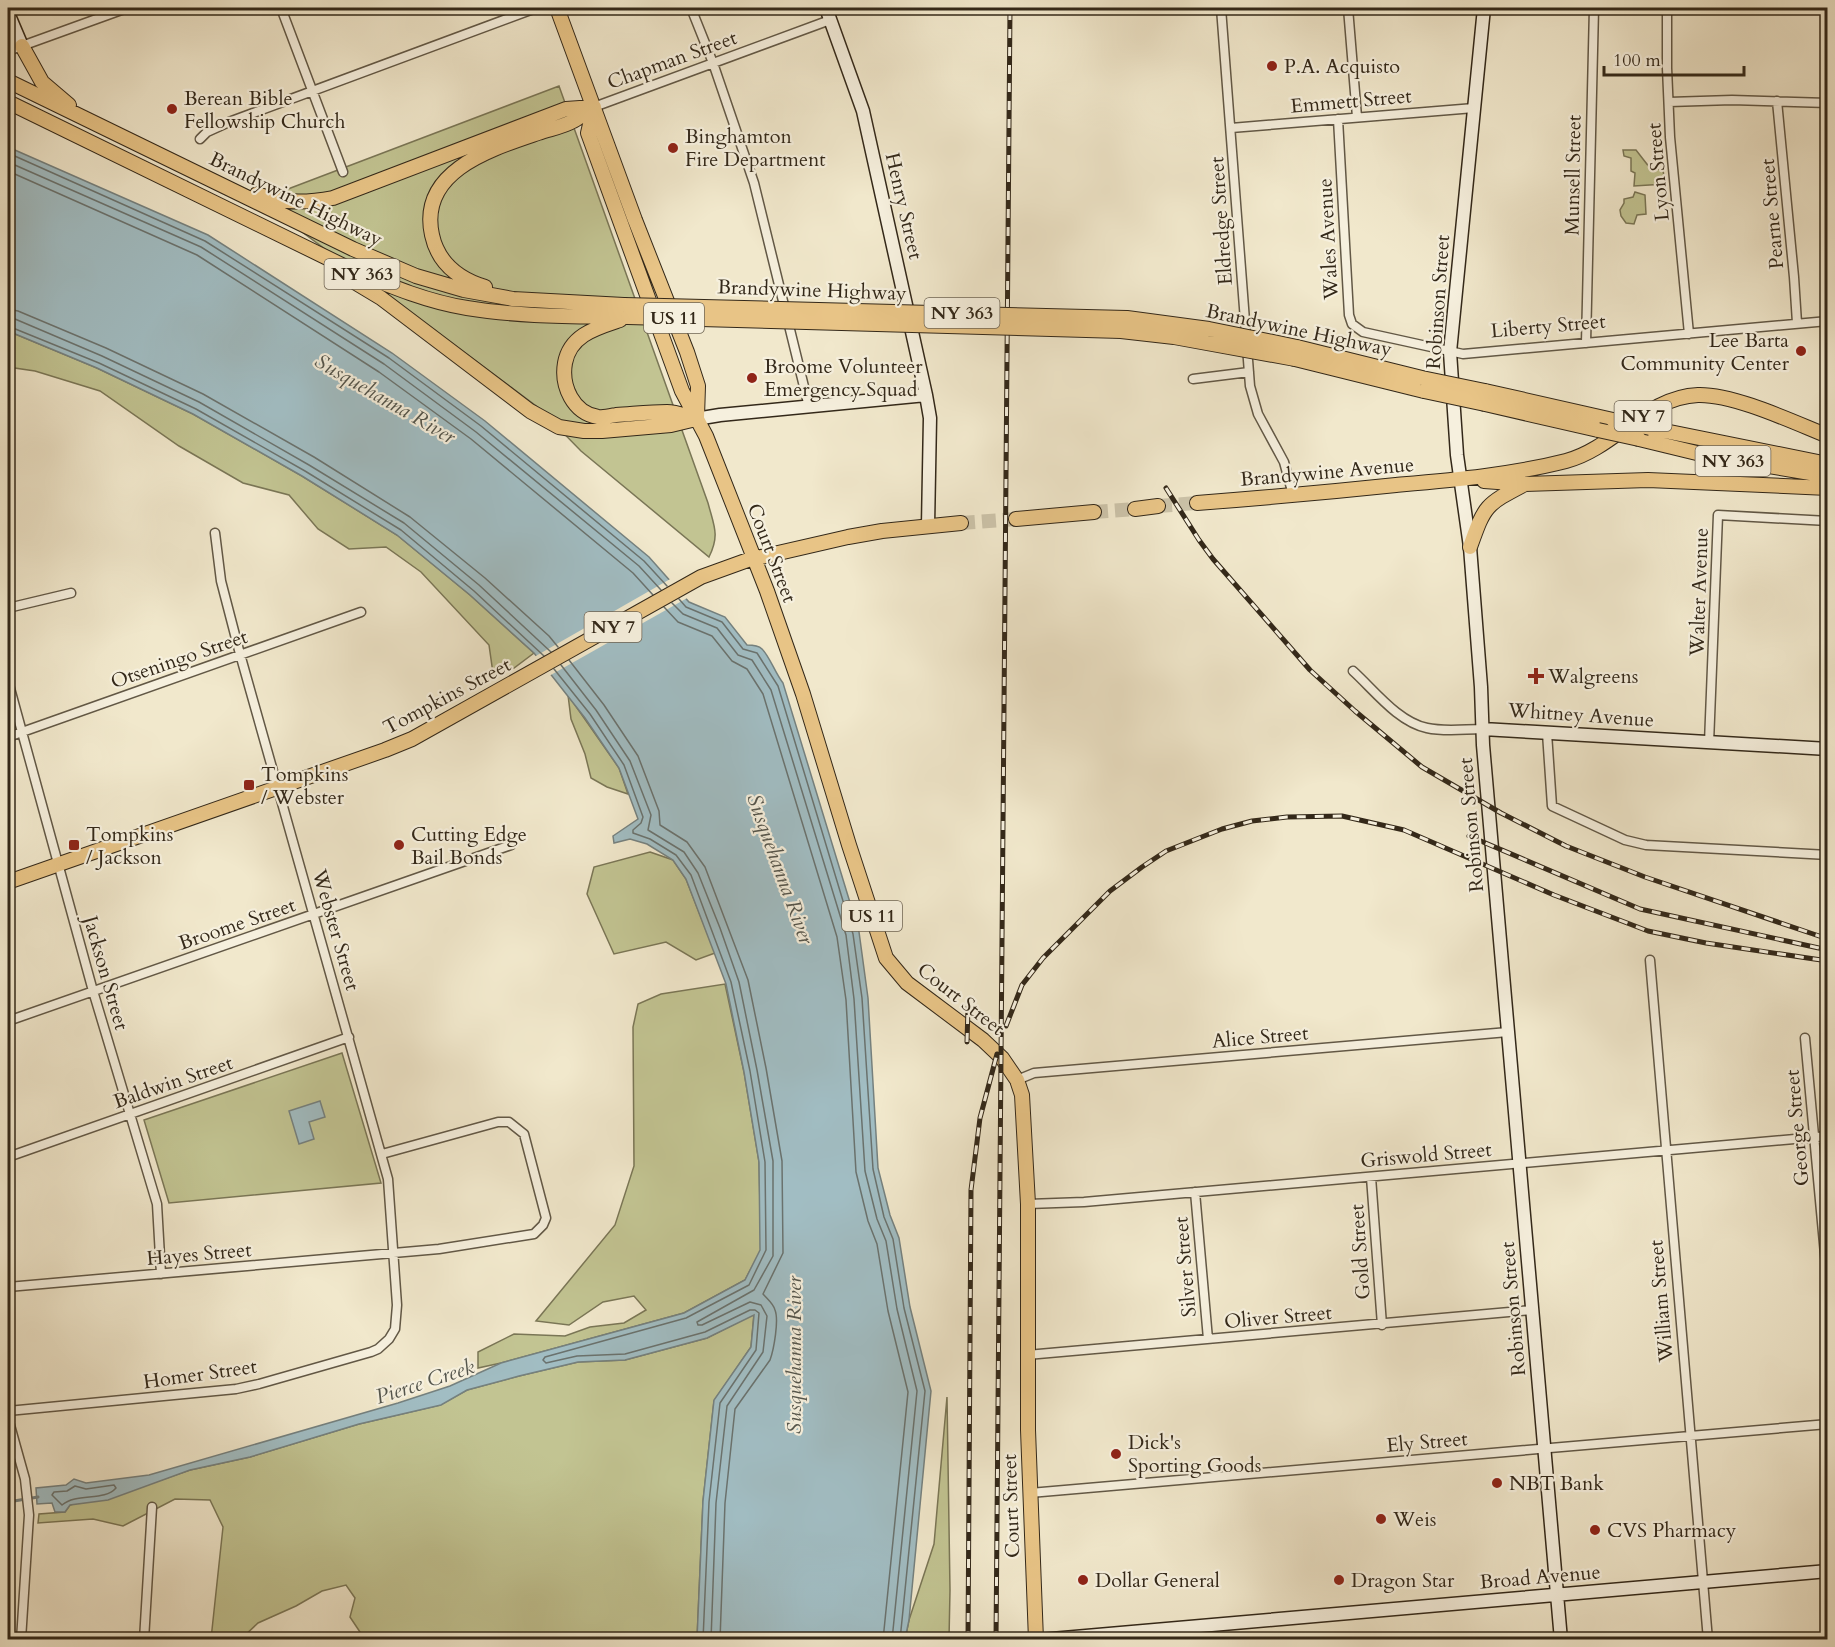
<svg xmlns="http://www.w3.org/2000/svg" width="1835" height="1647" font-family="Cardo,serif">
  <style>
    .green { fill: #c2c492; stroke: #7a7656; stroke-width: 1.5 }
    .water { fill: #a1bdc3; stroke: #75817f; stroke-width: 1.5 }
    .pier { fill: #f1e8cc }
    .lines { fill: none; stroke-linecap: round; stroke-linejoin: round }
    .shore { stroke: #6a726e; stroke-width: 1.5 }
    .stream { stroke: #75817f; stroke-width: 3 }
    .primary-tunnel { stroke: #cbc2a8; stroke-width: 14; stroke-dasharray: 14 7; stroke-linecap: butt }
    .street-casing { stroke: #625846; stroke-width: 11 }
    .secondary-casing { stroke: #332819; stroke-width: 15 }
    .primary-casing { stroke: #332819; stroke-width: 16 }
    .street { stroke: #f6f0de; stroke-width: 8 }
    .secondary { stroke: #f6f0de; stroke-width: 12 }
    .primary { stroke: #e8c486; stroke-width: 14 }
    .rail-casing { stroke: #332819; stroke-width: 5 }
    .rail { stroke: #f6f0de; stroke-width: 3; stroke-dasharray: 9; stroke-linecap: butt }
    .primary-bridge-casing { stroke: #332819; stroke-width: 16; stroke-linecap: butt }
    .primary-bridge { stroke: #e8c486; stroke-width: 14 }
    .poi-dot { fill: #8f2418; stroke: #f6f0de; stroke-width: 2 }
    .labels { text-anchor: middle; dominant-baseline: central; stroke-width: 4.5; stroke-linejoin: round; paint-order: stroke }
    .shield { fill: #f6f0de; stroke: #6e6454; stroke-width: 1.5 }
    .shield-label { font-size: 18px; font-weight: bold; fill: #332819 }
    .street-label { font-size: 20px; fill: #332819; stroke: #f6f0de }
    .poi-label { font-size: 20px; fill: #332819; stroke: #f6f0de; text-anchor: start }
    .water-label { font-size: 21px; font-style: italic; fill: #54554c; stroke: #f6f0de }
  </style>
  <rect width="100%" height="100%" fill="#f1e8cc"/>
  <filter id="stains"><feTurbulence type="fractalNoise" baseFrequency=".00333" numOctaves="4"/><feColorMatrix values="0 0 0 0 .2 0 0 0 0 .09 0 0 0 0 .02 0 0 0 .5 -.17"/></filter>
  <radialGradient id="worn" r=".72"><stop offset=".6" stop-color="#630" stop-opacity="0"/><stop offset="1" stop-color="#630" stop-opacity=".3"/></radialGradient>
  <path class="green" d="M559 86 708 503C714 526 720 535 709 557L581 451 539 408 259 200Z
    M1623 150H1636L1650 168 1663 170 1665 184 1634 186 1635 173 1631 171V158L1624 156Z
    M1635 192 1645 195 1646 214 1637 215 1634 224 1626 223 1621 216 1620 210 1624 203V199L1633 197Z
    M8 331 97 368 193 414 302 476 397 535 470 595 534 653 514 668 493 673 489 645 421 572 386 547 349 549 318 529 289 495 243 483 179 446 100 391 35 371 8 367Z
    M568 695 619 768 628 794 607 787 591 778 585 754 571 719Z
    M650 852 673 860 686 879 715 953 696 960 666 942 614 954 587 894 594 867Z
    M725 984 744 1072 759 1162 761 1250 745 1280 684 1313 501 1363 478 1368V1352L514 1334 565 1336 590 1327 624 1323 646 1310 634 1296 603 1302 569 1325 536 1321 615 1225 634 1166 633 1027 638 1004 661 994Z
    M342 1053 381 1183 169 1203 144 1120Z
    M754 1314 751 1347 714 1401 703 1501 697 1639H380L362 1635 350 1617 355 1598 346 1585 322 1591 296 1606 258 1623 241 1639H211L223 1527 210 1500 175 1499 123 1526 93 1519 38 1523 39 1514 65 1512 70 1505 155 1482 190 1470 250 1457 359 1424 440 1405 467 1390 519 1376 578 1362 625 1360 707 1338Z
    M947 1397 950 1590 949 1639 905 1640 909 1620 934 1544Z"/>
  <path class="water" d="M8 147 208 235 392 353 485 421 649 557 689 602 725 617 747 645C752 645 758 645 762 649 770 657 775 673 783 683L859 932 868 998 878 1168 890 1215 899 1238 910 1307 931 1391 909 1620 905 1639H697L703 1501 714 1400 751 1347 754 1315 707 1338 625 1360 578 1362 519 1376 467 1390 441 1405 359 1424 250 1457 190 1470 108 1500 70 1505 65 1512H55L52 1503 37 1504 36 1488 66 1485 74 1479 86 1483 149 1475 398 1403 450 1386 501 1363 684 1313 745 1280 760 1250 759 1162 744 1072 726 984 686 879 673 860 647 844 630 839 614 843 613 836 638 819 619 768 585 718 534 653 470 595 397 535 302 476 193 414 97 368 8 331Z
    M320 1101 325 1117 309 1122 314 1139 299 1144 289 1111Z"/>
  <path class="pier" d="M672 578 689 597 549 676 534 657Z"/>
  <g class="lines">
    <path class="shore" d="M8 153 205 241 389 358 481 426 644 561 667 586
      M8 162 201 247 384 364 476 432 639 566 661 590
      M8 171 197 255 379 372 471 439 633 573 653 595
      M8 309 18 311 106 348 203 394 314 457 410 517 485 578 549 636 558 647
      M8 318 15 319 102 356 199 402 309 465 404 523 479 585 551 652
      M8 326 99 363 196 409 305 471 401 530 474 591 544 656
      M679 599 686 607 722 622 743 649 757 653 778 686 853 934 862 998 873 1169 884 1217 893 1239 904 1308 925 1391 900 1640
      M672 603 683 614 717 628 738 655 752 660 771 690 846 935 854 999 865 1171 877 1219 886 1241 897 1309 917 1391 892 1640
      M664 607 678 622 712 636 732 661 747 669 763 694 837 937 846 1000 856 1172 868 1221 877 1244 888 1311 908 1392 883 1640
      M569 660 604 705 638 756 659 811 660 825 687 842 705 867 748 980 766 1068 782 1161 783 1253 763 1294C767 1299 773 1303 775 1310 779 1320 774 1349 770 1360L735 1409 725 1503 720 1640
      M561 665 596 710 630 761 651 815 648 830 684 852 698 873 720 928 739 982 757 1070 773 1161V1256L754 1290 697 1322 698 1325H702L750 1302 761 1305 767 1316 763 1352 727 1406 716 1503 711 1640
      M554 669 590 714 624 765 643 817 641 823 633 830V833L650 839 676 855 691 875 731 982 750 1071 765 1162 766 1250 749 1285 686 1318 545 1357 543 1360 546 1363 577 1356 625 1354 705 1332 750 1310H755L759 1313 756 1350 720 1403 709 1502 703 1640
      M114 1485 116 1488C104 1502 77 1492 62 1505L52 1495 54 1492 67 1491 75 1486 86 1489Z"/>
    <path class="stream" d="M8 1502 38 1497"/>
    <path class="primary-tunnel" d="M1158 506 1197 503
      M1094 512 1135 509
      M961 523 1016 519"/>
    <g class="street-casing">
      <path id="street" d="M281 8 343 172
        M691 8 713 63 754 183 809 407
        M1221 8 1250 386 1258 414 1284 462 1293 495
        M1348 8 1357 117
        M1667 8V68L1670 137 1689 334
        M8 51 127 8
        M1777 101 1794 277 1797 323
        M1669 102 1732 100 1828 103
        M594 107 830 20
        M1338 119 1349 315 1352 324 1363 332 1463 354 1828 321
        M1231 128 1474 108
        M200 139 207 132 229 122 536 8
        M1586 343 1594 8
        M1193 379 1249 372
        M8 608 71 593
        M1353 671C1374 690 1398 722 1427 728 1445 732 1465 729 1483 729
        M8 681 93 991 157 1204 161 1274
        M1547 733 1552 806 1625 840 1646 845 1828 855
        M8 737 361 612
        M1709 743 1718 515 1828 521
        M1650 960 1708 1640
        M8 1021 511 845
        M1805 1038 1828 1287
        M1017 1080 1034 1073 1508 1032
        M8 1157 349 1037
        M1371 1177 1382 1325
        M1195 1192 1208 1339
        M1028 1204 1084 1202 1828 1136
        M8 1287 439 1249 534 1234 543 1225 546 1218 524 1134 509 1122H498L382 1154
        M1027 1355 1532 1310
        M8 1411 236 1389 259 1384 371 1352 378 1349 389 1339 395 1329 397 1305 388 1179 240 654 221 581 215 533
        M8 1418 25 1479 29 1515 21 1640
        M1030 1493 1828 1424
        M144 1640 152 1507"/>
    </g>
    <g class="secondary-casing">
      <path id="secondary" d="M826 8 863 111 926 395 930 418 928 526
        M1484 8 1450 352 1457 455 1470 547 1481 687 1483 745 1561 1640
        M8 13 22 46
        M696 419 720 415 926 395
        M1483 729 1828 749
        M1040 1640 1828 1571"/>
    </g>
    <g class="primary-casing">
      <path id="primary" d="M557 8 635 220 687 352 698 386 697 417
        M22 46 42 82 69 105
        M8 81 353 249 416 276 464 290 513 299 624 305
        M8 102 354 271C390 286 428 302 467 308 521 317 575 316 628 317
        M594 107 588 133 682 391 706 436 767 591 803 694 849 845 886 958 907 983 983 1040 1002 1058 1017 1080 1022 1095 1028 1204V1430L1036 1640
        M257 194C281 204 307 203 333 198L566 109 594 107
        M336 271 381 298 530 411 559 427 584 431H602L671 425 696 419
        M485 287C459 279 438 263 432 235 418 171 491 149 538 133 549 129 563 127 573 121 579 118 586 112 592 108
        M620 320C596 328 570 335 565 363 561 386 573 413 598 417 603 418 611 416 616 415 633 414 650 412 667 412 676 412 686 416 694 418
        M1297 347 1422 378
        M1295 359 1424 391
        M1485 391 1613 420
        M1485 404 1598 430
        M1650 428 1828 464
        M1639 439 1709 456 1828 476
        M1484 481 1525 484 1648 480 1828 488
        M1197 503C1263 498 1329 492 1396 485 1452 480 1511 475 1566 461 1615 448 1646 397 1698 395 1734 394 1793 422 1828 436
        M1135 509 1158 506
        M1016 519 1094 512
        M1470 547C1485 505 1485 505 1525 484
        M8 882 385 750 412 739 701 577 748 560 848 537 882 531 961 523"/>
    </g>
    <use href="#street" class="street"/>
    <use href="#secondary" class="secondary"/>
    <use href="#primary" class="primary"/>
    <g class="rail-casing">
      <path id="rail" d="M1166 488 1199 540 1213 559 1310 670 1355 711 1422 767 1501 813 1566 846 1645 877 1828 939
        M1469 836 1640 909 1828 950
        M1006 1026 1022 985 1043 958 1110 891 1142 867 1166 851 1222 829 1252 821 1287 817 1342 816 1404 830 1554 895 1648 931 1706 943 1828 961
        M967 1042 968 1007
        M968 1640 971 1190 980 1118 997 1054
        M996 1640 1010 8"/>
    </g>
    <use href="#rail" class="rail"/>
    <g class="primary-bridge-casing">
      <path id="primary-bridge" d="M624 305 1127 318 1209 329 1297 347
        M628 317 1121 331 1174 337 1295 359
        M1422 378 1485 391
        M1424 391 1485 404
        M1613 420 1650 428
        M1598 430 1639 439"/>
    </g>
    <use href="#primary-bridge" class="primary-bridge"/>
  </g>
  <g class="poi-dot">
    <circle cx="1272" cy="66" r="6"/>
    <circle cx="172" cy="109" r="6"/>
    <circle cx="673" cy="148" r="6"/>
    <circle cx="1801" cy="351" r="6"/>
    <circle cx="752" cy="378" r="6"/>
    <path d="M1533 667h6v6h6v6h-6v6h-6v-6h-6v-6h6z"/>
    <rect x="243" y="779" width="12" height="12" rx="3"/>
    <rect x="68" y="839" width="12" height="12" rx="3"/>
    <circle cx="399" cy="845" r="6"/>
    <circle cx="1116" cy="1454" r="6"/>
    <circle cx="1497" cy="1483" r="6"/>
    <circle cx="1381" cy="1519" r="6"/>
    <circle cx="1595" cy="1530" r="6"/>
    <circle cx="1083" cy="1580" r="6"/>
    <circle cx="1339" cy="1580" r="6"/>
  </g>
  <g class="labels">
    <g class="shield">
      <rect x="324.5" y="259" width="75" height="30" rx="4.5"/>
      <rect x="924.5" y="298" width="75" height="30" rx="4.5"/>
      <rect x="644" y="303" width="60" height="30" rx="4.5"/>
      <rect x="1614.5" y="401" width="57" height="30" rx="4.5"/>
      <rect x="1695.5" y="446" width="75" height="30" rx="4.5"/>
      <rect x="584.5" y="612" width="57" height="30" rx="4.5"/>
      <rect x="842" y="901" width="60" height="30" rx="4.5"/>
    </g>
    <g class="shield-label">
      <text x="362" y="274">NY 363</text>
      <text x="962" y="313">NY 363</text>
      <text x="674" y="318">US 11</text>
      <text x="1643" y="416">NY 7</text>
      <text x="1733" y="461">NY 363</text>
      <text x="613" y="627">NY 7</text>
      <text x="872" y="916">US 11</text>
    </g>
    <g class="street-label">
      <text transform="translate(672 60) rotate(-20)">Chapman Street</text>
      <text transform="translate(1351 101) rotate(-5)">Emmett Street</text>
      <text transform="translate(1658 172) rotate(-95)">Lyon Street</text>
      <text transform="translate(1573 175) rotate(-89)">Munsell Street</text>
      <text transform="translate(296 199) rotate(26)">Brandywine Highway</text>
      <text transform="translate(904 206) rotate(77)">Henry Street</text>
      <text transform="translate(1772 214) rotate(-95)">Pearne Street</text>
      <text transform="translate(1221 221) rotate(-94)">Eldredge Street</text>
      <text transform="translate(1328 239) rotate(-93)">Wales Avenue</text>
      <text transform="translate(812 290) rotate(2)">Brandywine Highway</text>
      <text transform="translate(1438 302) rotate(-86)">Robinson Street</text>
      <text transform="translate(1548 326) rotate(-5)">Liberty Street</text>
      <text transform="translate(1299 330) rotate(12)">Brandywine Highway</text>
      <text transform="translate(1327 472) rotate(-5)">Brandywine Avenue</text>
      <text transform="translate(772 553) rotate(69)">Court Street</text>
      <text transform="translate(1699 592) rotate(-88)">Walter Avenue</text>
      <text transform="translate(179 659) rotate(-19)">Otseningo Street</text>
      <text transform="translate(447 696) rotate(-28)">Tompkins Street</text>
      <text transform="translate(1581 715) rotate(4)">Whitney Avenue</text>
      <text transform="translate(1471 825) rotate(-95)">Robinson Street</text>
      <text transform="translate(237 924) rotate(-19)">Broome Street</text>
      <text transform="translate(336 930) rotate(74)">Webster Street</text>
      <text transform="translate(106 973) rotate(74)">Jackson Street</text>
      <text transform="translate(961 999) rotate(38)">Court Street</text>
      <text transform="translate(1260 1037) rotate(-5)">Alice Street</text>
      <text transform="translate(173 1082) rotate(-19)">Baldwin Street</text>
      <text transform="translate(1797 1128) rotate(-95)">George Street</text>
      <text transform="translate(1426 1155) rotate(-5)">Griswold Street</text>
      <text transform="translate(1360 1252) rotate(-94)">Gold Street</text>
      <text transform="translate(199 1254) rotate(-5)">Hayes Street</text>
      <text transform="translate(1185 1267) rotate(-95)">Silver Street</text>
      <text transform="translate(1661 1301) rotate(-95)">William Street</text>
      <text transform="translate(1513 1309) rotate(-95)">Robinson Street</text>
      <text transform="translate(1278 1317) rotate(-5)">Oliver Street</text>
      <text transform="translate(200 1374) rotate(-8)">Homer Street</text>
      <text transform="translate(1427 1442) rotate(-5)">Ely Street</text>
      <text transform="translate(1011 1506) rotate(-92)">Court Street</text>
      <text transform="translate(1540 1577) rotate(-5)">Broad Avenue</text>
    </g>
    <g class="poi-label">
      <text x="1284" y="66">P.A. Acquisto</text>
      <text x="184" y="98">Berean Bible<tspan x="184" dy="23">Fellowship Church</tspan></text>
      <text x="685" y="136">Binghamton<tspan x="685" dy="23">Fire Department</tspan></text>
      <text x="1789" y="340" text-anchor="end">Lee Barta<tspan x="1789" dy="23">Community Center</tspan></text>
      <text x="764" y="366">Broome Volunteer<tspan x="764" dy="23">Emergency Squad</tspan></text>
      <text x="1548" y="676">Walgreens</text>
      <text x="261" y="774">Tompkins<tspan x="261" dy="23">/ Webster</tspan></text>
      <text x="86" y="834">Tompkins<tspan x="86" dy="23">/ Jackson</tspan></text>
      <text x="411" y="834">Cutting Edge<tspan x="411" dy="23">Bail Bonds</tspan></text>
      <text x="1128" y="1442">Dick's<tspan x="1128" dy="23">Sporting Goods</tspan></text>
      <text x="1509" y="1483">NBT Bank</text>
      <text x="1393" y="1519">Weis</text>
      <text x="1607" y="1530">CVS Pharmacy</text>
      <text x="1095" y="1580">Dollar General</text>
      <text x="1351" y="1580">Dragon Star</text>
    </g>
    <g class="water-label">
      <text transform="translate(385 399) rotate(30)">Susquehanna River</text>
      <text transform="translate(780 869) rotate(70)">Susquehanna River</text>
      <text transform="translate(794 1355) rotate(-90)">Susquehanna River</text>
      <text transform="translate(425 1382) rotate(-18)">Pierce Creek</text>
    </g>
  </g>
  <rect width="1835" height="1647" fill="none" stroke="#f1e8cc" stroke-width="30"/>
  <rect x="9" y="9" width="1817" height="1629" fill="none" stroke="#332819" stroke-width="3"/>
  <rect x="15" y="15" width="1805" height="1617" fill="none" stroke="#332819" stroke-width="1.5"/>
  <path d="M1604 66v9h140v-9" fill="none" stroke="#332819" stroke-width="3"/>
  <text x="1613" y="66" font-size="18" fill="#332819" stroke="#f6f0de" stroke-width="4.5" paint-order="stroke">100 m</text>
  <rect width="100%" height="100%" filter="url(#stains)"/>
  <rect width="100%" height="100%" fill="url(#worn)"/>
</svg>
